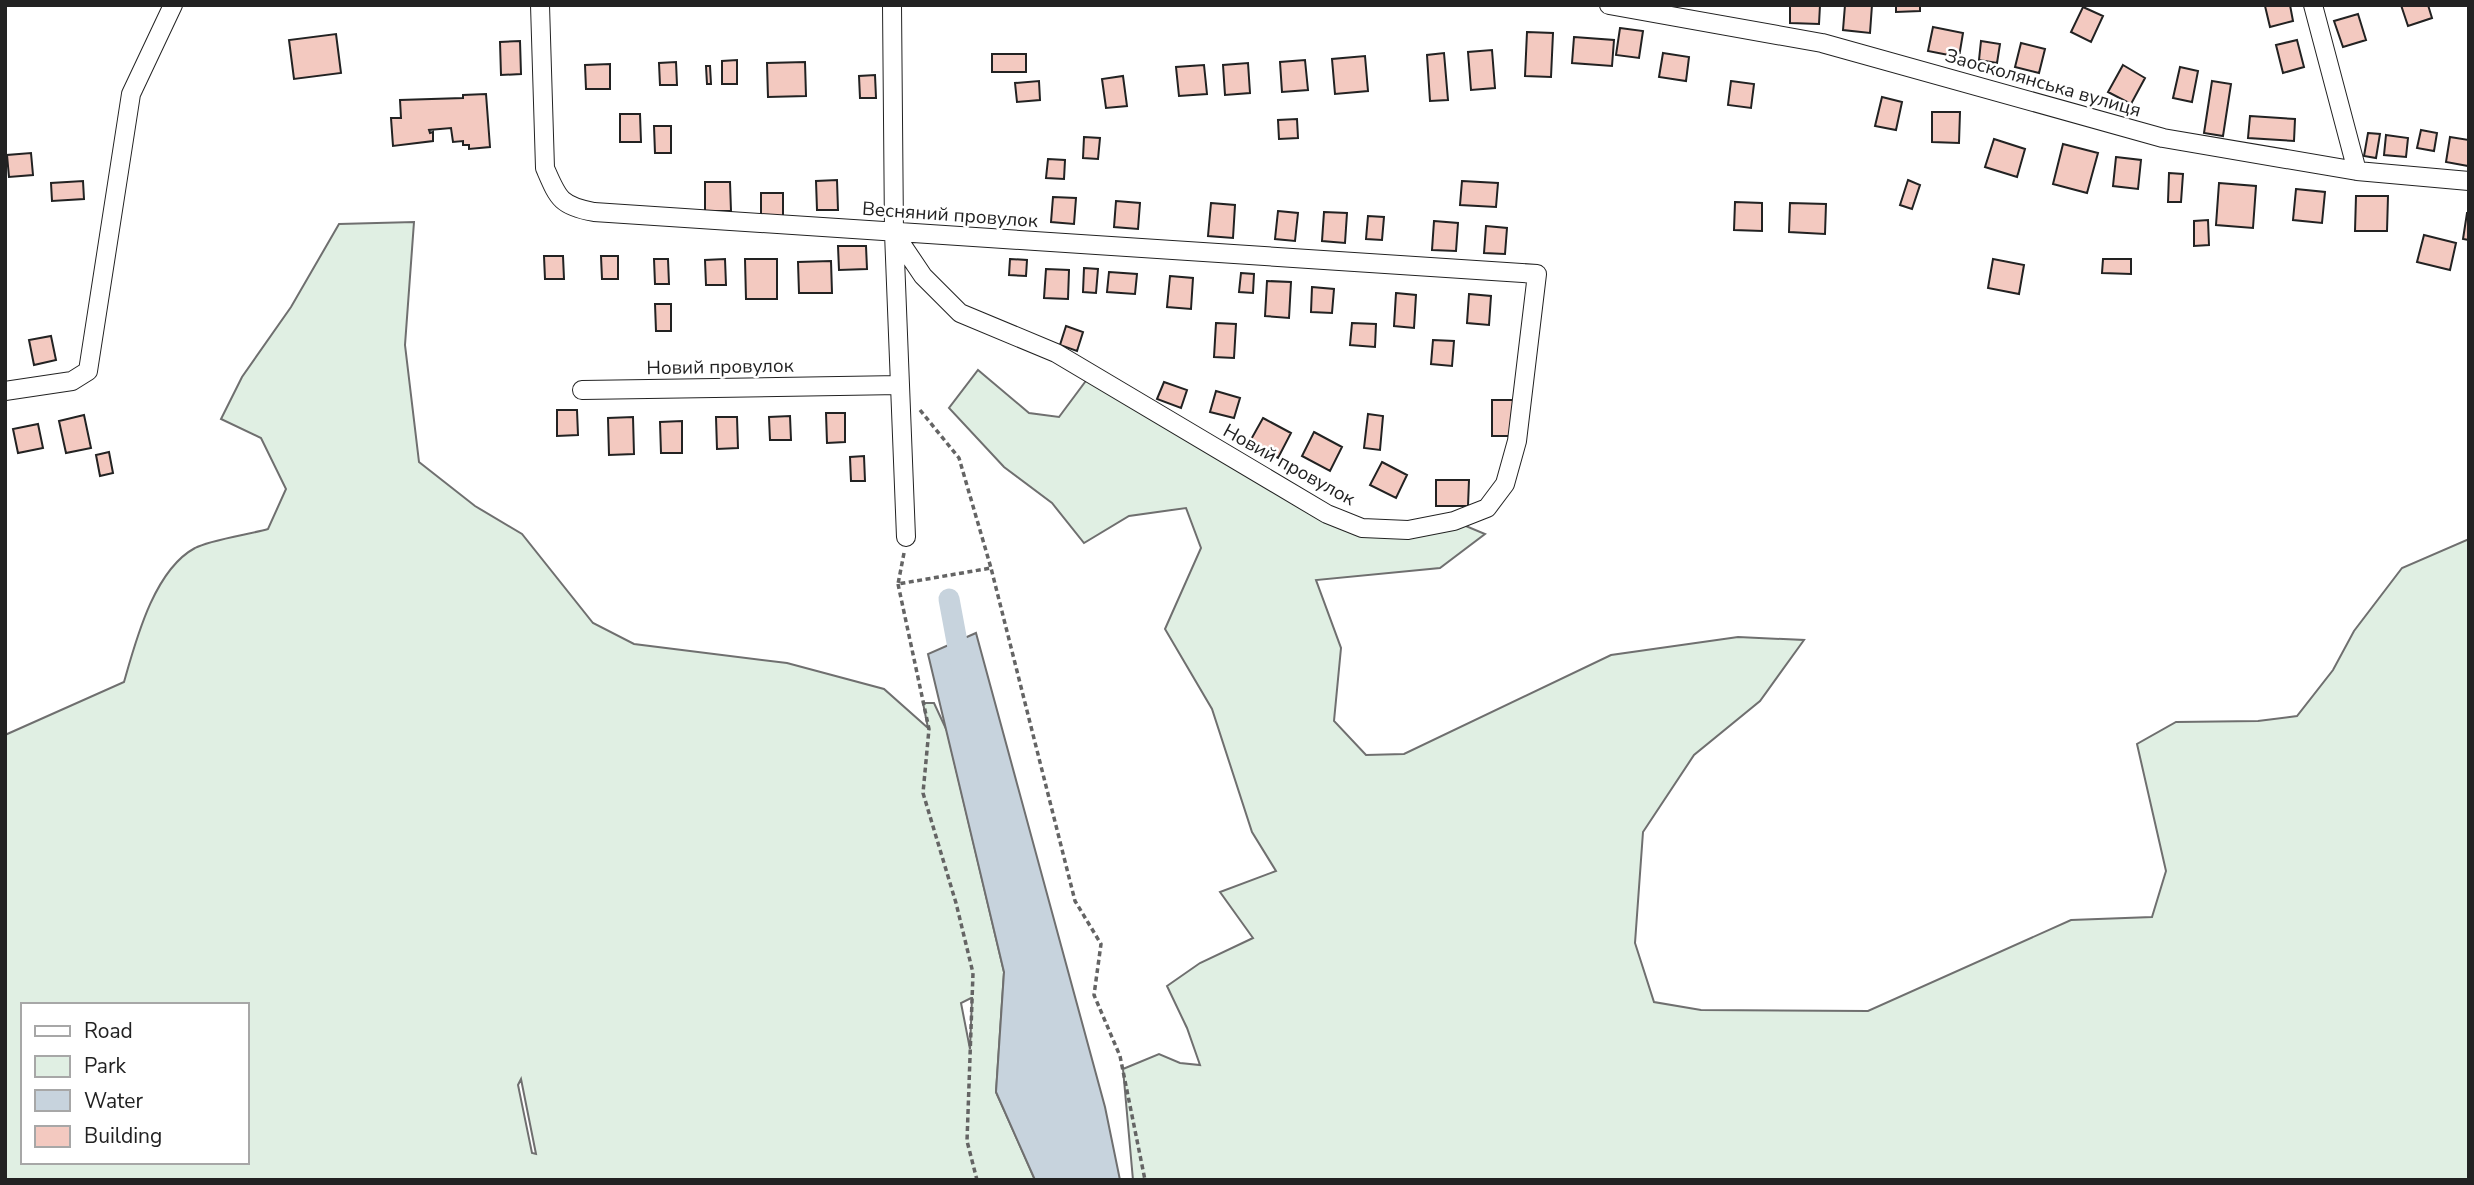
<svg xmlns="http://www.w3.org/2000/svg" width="2474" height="1185" font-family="'Nunito Sans',sans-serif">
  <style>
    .green { fill: #e0efe3; stroke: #6f6f6f; stroke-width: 2; fill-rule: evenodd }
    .water { fill: #c7d3dd; stroke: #6f6f6f; stroke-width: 2 }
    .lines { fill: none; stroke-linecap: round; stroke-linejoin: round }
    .canal { stroke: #c7d3dd; stroke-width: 21 }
    .building { fill: #f3c9c0; stroke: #222; stroke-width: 2 }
    .street-casing { stroke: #222; stroke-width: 20 }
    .path { stroke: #646464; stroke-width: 3.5; stroke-dasharray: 5 3.5; stroke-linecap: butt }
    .street { stroke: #fff; stroke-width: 18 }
    .labels { text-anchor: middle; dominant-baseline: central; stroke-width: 5; stroke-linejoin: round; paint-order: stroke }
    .street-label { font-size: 19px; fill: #222; stroke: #fff }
  </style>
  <rect width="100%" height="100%" fill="#fff"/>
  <path class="green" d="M414 222 405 345 419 462 475 506 522 534 593 623 634 644 787 663 884 689 928 728 923 703H934L947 731 1004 972 996 1092 1035 1180H5V735L124 682C136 640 154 570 195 548 209 540 251 534 268 529L286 489 261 438 221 419 242 377 291 307 339 224ZM971 998H972L970 1049 961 1003ZM23 1005H247V1162H23ZM521 1079 536 1154 532 1153 518 1085Z
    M978 370 1029 413 1059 417 1091 374 1327 514 1390 529 1454 521 1485 534 1440 568 1316 580 1341 648 1334 721 1366 755 1404 754 1611 655 1738 637 1804 640 1760 701 1694 755 1643 832 1635 943 1654 1002 1701 1010 1868 1011 2071 920 2152 917 2166 871 2137 744 2176 722 2258 721 2297 716 2333 670 2354 631 2402 568 2469 539V1180H1133L1123 1069 1159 1054 1180 1063 1200 1065 1187 1028 1167 986 1200 963 1253 938 1220 892 1276 871 1252 832 1212 709 1165 629 1201 548 1186 508 1129 516 1084 543 1052 503 1004 467 949 408Z"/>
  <path class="water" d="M976 633 1105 1107 1120 1180H1035L996 1092 1004 972 928 654Z"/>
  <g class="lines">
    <path class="canal" d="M949 599 962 669"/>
  </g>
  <path class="building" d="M1790 5H1820L1819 24 1790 23Z
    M1845 5H1872L1870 33 1843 30Z
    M1896 5H1920V11L1896 12Z
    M2290 5 2293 21 2270 27 2265 6Z
    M2401 5H2428L2432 18 2408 26Z
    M2083 7 2103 16 2091 42 2071 32Z
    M2358 14 2366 40 2343 47 2334 21Z
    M1933 27 1963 33 1959 57 1928 51Z
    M1620 28 1643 31 1639 58 1616 55Z
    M1527 32 1553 33 1551 77 1525 76Z
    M336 34 341 73 294 79 289 40Z
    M1574 37 1614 40 1612 66 1572 63Z
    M2297 40 2304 67 2283 73 2276 45Z
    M520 41 521 74 501 75 500 42Z
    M1981 41 2000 44 1997 63 1979 60Z
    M2021 43 2045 49 2039 73 2015 67Z
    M1492 50 1495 88 1471 90 1468 52Z
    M1444 53 1448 100 1430 101 1427 55Z
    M1663 53 1689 57 1686 81 1659 77Z
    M992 54H1026V72H992Z
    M1365 56 1368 91 1335 94 1332 59Z
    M737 60V84H722V61Z
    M1305 60 1308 90 1282 92 1280 62Z
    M676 62 677 85H660L659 63Z
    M805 62 806 96 768 97 767 63Z
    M1248 63 1250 93 1225 95 1223 65Z
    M610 64V89H586L585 65Z
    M1204 65 1207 94 1179 96 1176 67Z
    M2123 65 2145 78 2131 104 2108 92Z
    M706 66H710L711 84H707Z
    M2180 67 2198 71 2192 102 2173 98Z
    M875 75 876 98H860L859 76Z
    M1123 76 1127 106 1106 108 1102 79Z
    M1039 81 1040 100 1017 102 1015 83Z
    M1731 81 1754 84 1751 108 1728 105Z
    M2212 81 2231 84 2223 136 2204 133Z
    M486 94 490 147 469 149V145H463V141L453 142 451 128 429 130 430 133 433 132V141L393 146 391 118H401L400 100 463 98V95Z
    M1882 97 1902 102 1896 130 1875 126Z
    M1932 112H1960L1959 143 1932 142Z
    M620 114H640L641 142H620Z
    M2250 116 2295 119 2294 141 2248 138Z
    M1297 119 1298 138 1279 139 1278 120Z
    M654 126H671V153H655Z
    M2421 130 2437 133 2434 151 2417 148Z
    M2368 133 2380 134 2376 158 2364 156Z
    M2386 135 2408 138 2406 157 2384 155Z
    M1084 137 1100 138 1098 159 1083 158Z
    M2450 137 2469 140 2468 166 2446 162Z
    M1994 139 2025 149 2017 177 1985 167Z
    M2063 144 2098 153 2087 193 2053 184Z
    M31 153 33 175 9 177 7 155Z
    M2116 157 2141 160 2138 189 2113 186Z
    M1048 159 1065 160 1064 179 1046 178Z
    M2169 173 2183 174 2181 202H2168Z
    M837 180 838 210H817L816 181Z
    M1908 180 1920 185 1912 209 1900 205Z
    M83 181 84 199 52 201 51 183Z
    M1462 181 1498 183 1496 207 1460 205Z
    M705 182H730L731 211H705Z
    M2219 183 2256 186 2253 228 2216 225Z
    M2296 189 2325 192 2322 223 2293 220Z
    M761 193H783V216L761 217Z
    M2356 196H2388L2387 231H2355Z
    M1053 197 1076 198 1074 224 1051 222Z
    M1116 201 1140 203 1138 229 1114 227Z
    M1735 202 1762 203V231L1734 230Z
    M1211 203 1235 205 1233 238 1208 236Z
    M1790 203 1826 204 1825 234 1789 232Z
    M1278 211 1298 213 1295 241 1275 239Z
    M1324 212 1347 213 1345 243 1322 241Z
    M2467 213H2469V240L2463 239Z
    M1368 216 1384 217 1382 240 1366 239Z
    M2208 220 2209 245 2194 246V221Z
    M1434 221 1458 223 1456 251 1432 250Z
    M1486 226 1507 228 1505 254 1484 253Z
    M2424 235 2456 243 2450 270 2417 262Z
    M838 246H866L867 269 839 270Z
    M544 256H563L564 279H545Z
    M601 256H618V279H602Z
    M654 259H668L669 284H655Z
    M725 259 726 285H706L705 260Z
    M745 259H777V299H746Z
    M1010 259 1027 260 1026 276 1009 275Z
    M1993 259 2024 265 2019 294 1988 288Z
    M2103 259H2131V274L2102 273Z
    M831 261 832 293H799L798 262Z
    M1084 268 1098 269 1096 293 1083 292Z
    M1046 269 1069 270 1068 299 1044 298Z
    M1109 272 1137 274 1135 294 1107 292Z
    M1241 273 1254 274 1253 293 1239 292Z
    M1170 276 1193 278 1191 309 1167 307Z
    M1267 281 1291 282 1289 318 1265 316Z
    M1312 287 1334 289 1332 313 1311 312Z
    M1396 293 1416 295 1414 328 1394 326Z
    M1469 294 1491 296 1489 325 1467 323Z
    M655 304H671V331H656Z
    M1216 323 1236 324 1234 358 1214 357Z
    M1352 323 1376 324 1375 347 1350 345Z
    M1066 326 1083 332 1077 351 1060 345Z
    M51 336 56 360 34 365 29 340Z
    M1433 340 1454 341 1452 366 1431 364Z
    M1164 382 1187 390 1181 408 1157 399Z
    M1216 391 1240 398 1234 418 1210 412Z
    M1492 400H1513L1514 436H1492Z
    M557 410H577L578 435 557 436Z
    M826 413H845V442L827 443Z
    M1368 414 1383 416 1380 450 1364 448Z
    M84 415 91 448 66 453 59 421Z
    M790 416 791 440H770L769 417Z
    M633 417 634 454 609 455 608 418Z
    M716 417H737L738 448 717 449Z
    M1263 418 1291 433 1278 458 1249 443Z
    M682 421V453H661L660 422Z
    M38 424 43 448 18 453 13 429Z
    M1314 432 1342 447 1330 471 1302 456Z
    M109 452 113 473 100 476 96 455Z
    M864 456 865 481H851L850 457Z
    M1382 462 1407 475 1396 498 1370 485Z
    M1436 480H1469L1468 506H1436Z"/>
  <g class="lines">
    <g class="street-casing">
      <path id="street" d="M540 5 545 168C558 198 560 206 594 212L1537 274 1517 441 1505 484 1487 508 1454 521 1408 530 1362 528 1327 514 1056 353 960 313 923 276 894 233
        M892 5 894 233 906 537
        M1609 5 1822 43 2163 138 2357 171 2469 181
        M2313 5 2357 171
        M582 390 900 385
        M5 391 72 381 88 371 131 94 173 5"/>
    </g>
    <path class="path" d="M920 410 959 458 991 568
      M904 553 898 584 991 568 1075 901 1101 944 1094 995 1120 1056 1145 1180
      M898 584 929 729 923 793 956 903 973 973 967 1141 977 1180"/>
    <use href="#street" class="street"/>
  </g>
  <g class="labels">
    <g class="street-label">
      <text transform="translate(2043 83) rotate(16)">Заосколянська вулиця</text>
      <text transform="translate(950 215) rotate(4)">Весняний провулок</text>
      <text transform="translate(720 367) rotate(-1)">Новий провулок</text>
      <text transform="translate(1289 465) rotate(29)">Новий провулок</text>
    </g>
  </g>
  <rect width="2474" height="1185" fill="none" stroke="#222222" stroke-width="14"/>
  <rect x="21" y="1003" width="228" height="161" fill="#ffffff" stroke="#a7a7a7" stroke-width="2"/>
  <rect x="35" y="1026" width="35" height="10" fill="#ffffff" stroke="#a7a7a7" stroke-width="2"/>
  <text x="84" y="1038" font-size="21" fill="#222222">Road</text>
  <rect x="35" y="1056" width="35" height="21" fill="#e0efe3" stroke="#a7a7a7" stroke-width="2"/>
  <text x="84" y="1073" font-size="21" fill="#222222">Park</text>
  <rect x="35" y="1090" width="35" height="21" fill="#c7d3dd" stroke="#a7a7a7" stroke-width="2"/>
  <text x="84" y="1108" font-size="21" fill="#222222">Water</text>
  <rect x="35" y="1126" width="35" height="21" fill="#f3c9c0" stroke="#a7a7a7" stroke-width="2"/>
  <text x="84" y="1143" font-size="21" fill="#222222">Building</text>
</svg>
